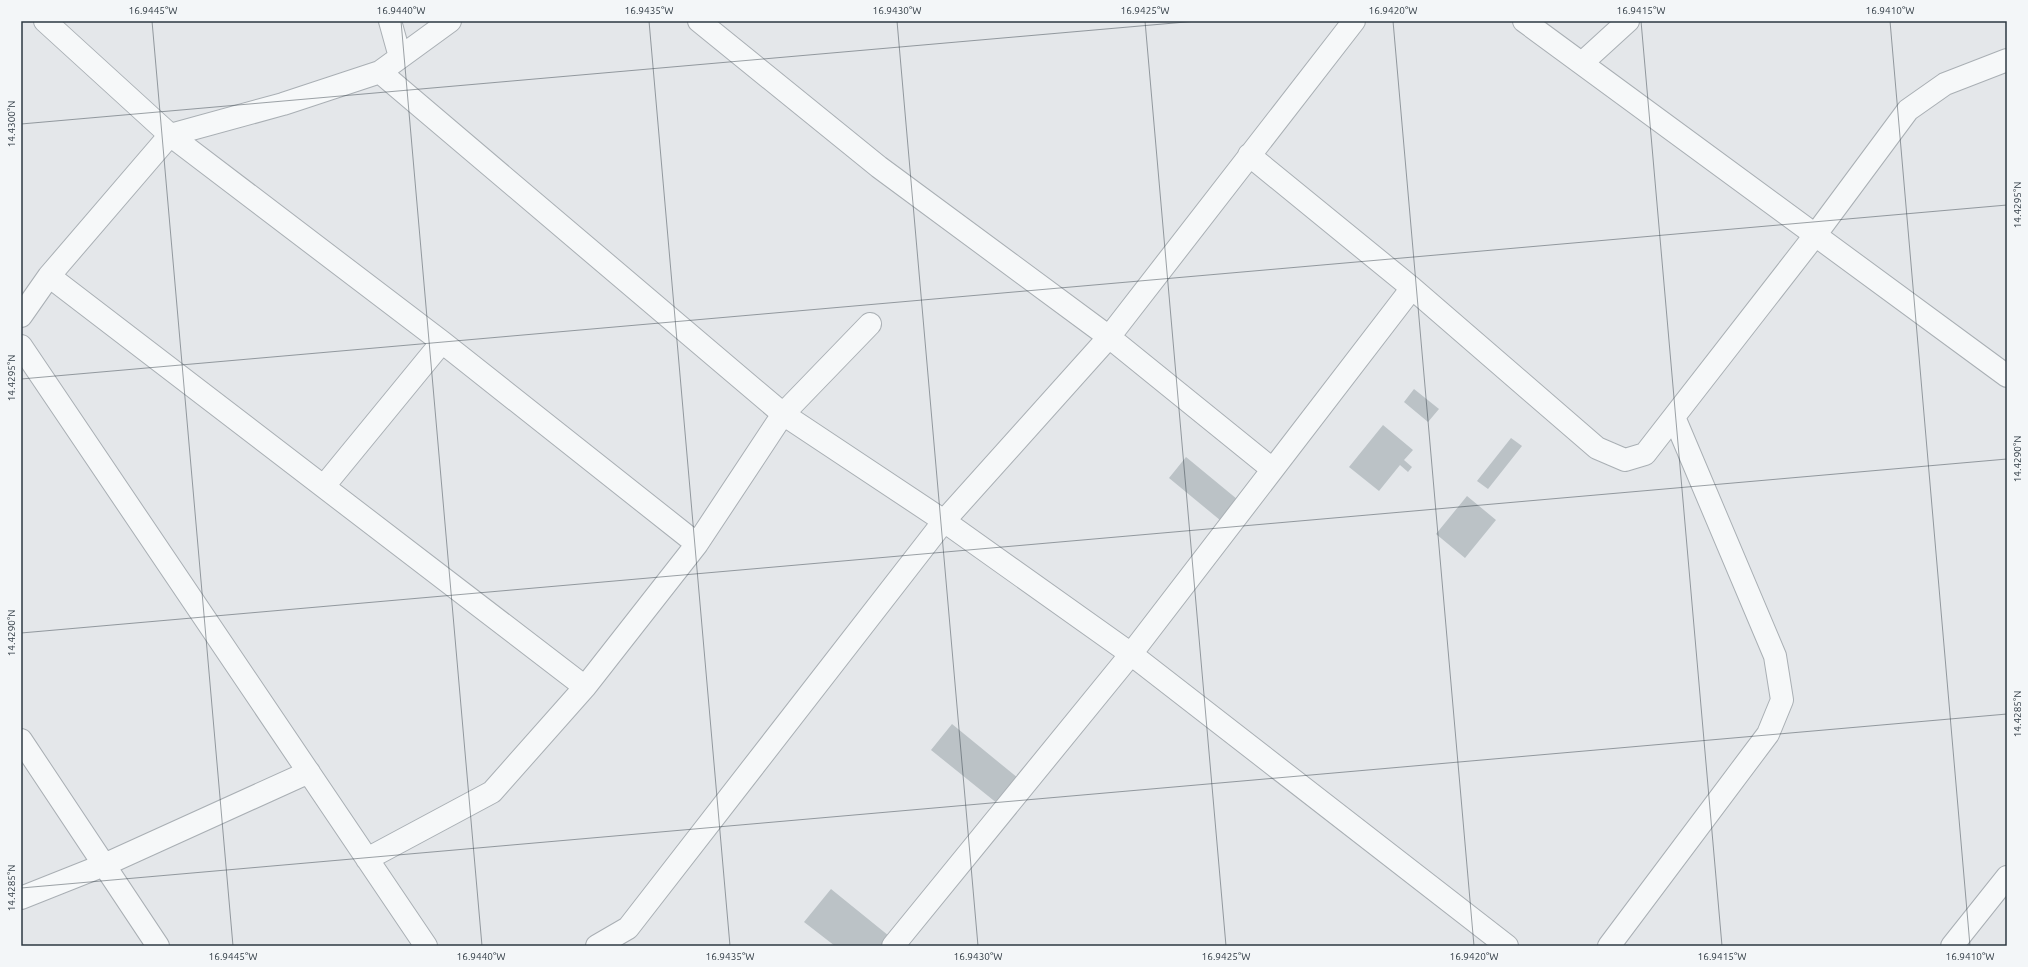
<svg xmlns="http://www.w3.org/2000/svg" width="2028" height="967" font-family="Ubuntu,sans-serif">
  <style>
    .building { fill: #bbc2c6 }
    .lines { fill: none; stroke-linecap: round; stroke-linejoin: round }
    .minor-casing { stroke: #a9afb4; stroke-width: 24 }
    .minor { stroke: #f6f8f9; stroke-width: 22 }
    .ticks { fill: none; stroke: #2d3841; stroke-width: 1; stroke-opacity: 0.45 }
    .neatline { fill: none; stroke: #2d3841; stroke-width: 1.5 }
    .ticks-label { font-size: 10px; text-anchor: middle; fill: #2d3841 }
  </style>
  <rect width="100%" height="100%" fill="#e4e7ea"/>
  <path class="building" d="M1414 389 1439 409 1428 422 1404 402Z
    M1383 425 1413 450 1404 460 1412 467 1408 472 1400 465 1379 491 1349 467Z
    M1511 438 1522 446 1488 489 1477 481Z
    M1186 457 1243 504 1226 525 1169 478Z
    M1467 496 1496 520 1465 558 1436 534Z
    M952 724 1024 783 1003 808 931 750Z
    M831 889 894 940 890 946H835L804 922Z"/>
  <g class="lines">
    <g class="minor-casing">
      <path id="minor" d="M45 21 170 135 442 342 697 544
        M390 21 400 57
        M699 21 879 167 1109 337 1272 469
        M1524 21 2007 376
        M1582 63 1628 21
        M380 72 783 414 944 521 1131 654 1507 946
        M1249 155 1412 288 1597 448 1625 460 1645 454 1816 234 1908 110 1945 84 2007 60
        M49 276 585 687
        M21 316 49 276 170 135 283 104 380 72 450 21
        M21 346 426 946
        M324 486 442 342
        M21 740 158 946
        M367 859 492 792 585 687 697 544 783 414 870 324
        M21 898 104 865 309 772
        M597 946 628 928 944 521 1109 337 1354 21
        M893 946 1131 654 1412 288
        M1609 946 1768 734 1782 700 1775 656 1674 417
        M1952 946 2007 877"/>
    </g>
    <use href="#minor" class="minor"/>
  </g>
  <path class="ticks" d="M152 21 233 946M401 21 482 946M649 21 730 946M897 21 978 946M1145 21 1226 946M1393 21 1474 946M1641 21 1722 946M1890 21 1970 946M21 124 1197 21M21 379 2007 205M21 633 2007 459M21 888 2007 714"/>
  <rect width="2028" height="967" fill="none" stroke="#f3f6f8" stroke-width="44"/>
  <rect x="22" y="22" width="1984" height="923" class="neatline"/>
  <g class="ticks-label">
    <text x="153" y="14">16.9445°W</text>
    <text x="401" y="14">16.9440°W</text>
    <text x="649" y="14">16.9435°W</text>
    <text x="897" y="14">16.9430°W</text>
    <text x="1145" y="14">16.9425°W</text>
    <text x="1393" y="14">16.9420°W</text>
    <text x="1641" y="14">16.9415°W</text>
    <text x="1890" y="14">16.9410°W</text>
    <text transform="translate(11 124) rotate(-90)" y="4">14.4300°N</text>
    <text transform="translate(2017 205) rotate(-90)" y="4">14.4295°N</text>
    <text transform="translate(11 378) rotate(-90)" y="4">14.4295°N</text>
    <text transform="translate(2017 459) rotate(-90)" y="4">14.4290°N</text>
    <text transform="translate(11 633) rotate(-90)" y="4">14.4290°N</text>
    <text transform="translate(2017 714) rotate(-90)" y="4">14.4285°N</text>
    <text transform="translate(11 888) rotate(-90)" y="4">14.4285°N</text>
    <text x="233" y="960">16.9445°W</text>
    <text x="481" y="960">16.9440°W</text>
    <text x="730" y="960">16.9435°W</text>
    <text x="978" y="960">16.9430°W</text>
    <text x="1226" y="960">16.9425°W</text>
    <text x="1474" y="960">16.9420°W</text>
    <text x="1722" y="960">16.9415°W</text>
    <text x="1970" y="960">16.9410°W</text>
  </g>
</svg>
